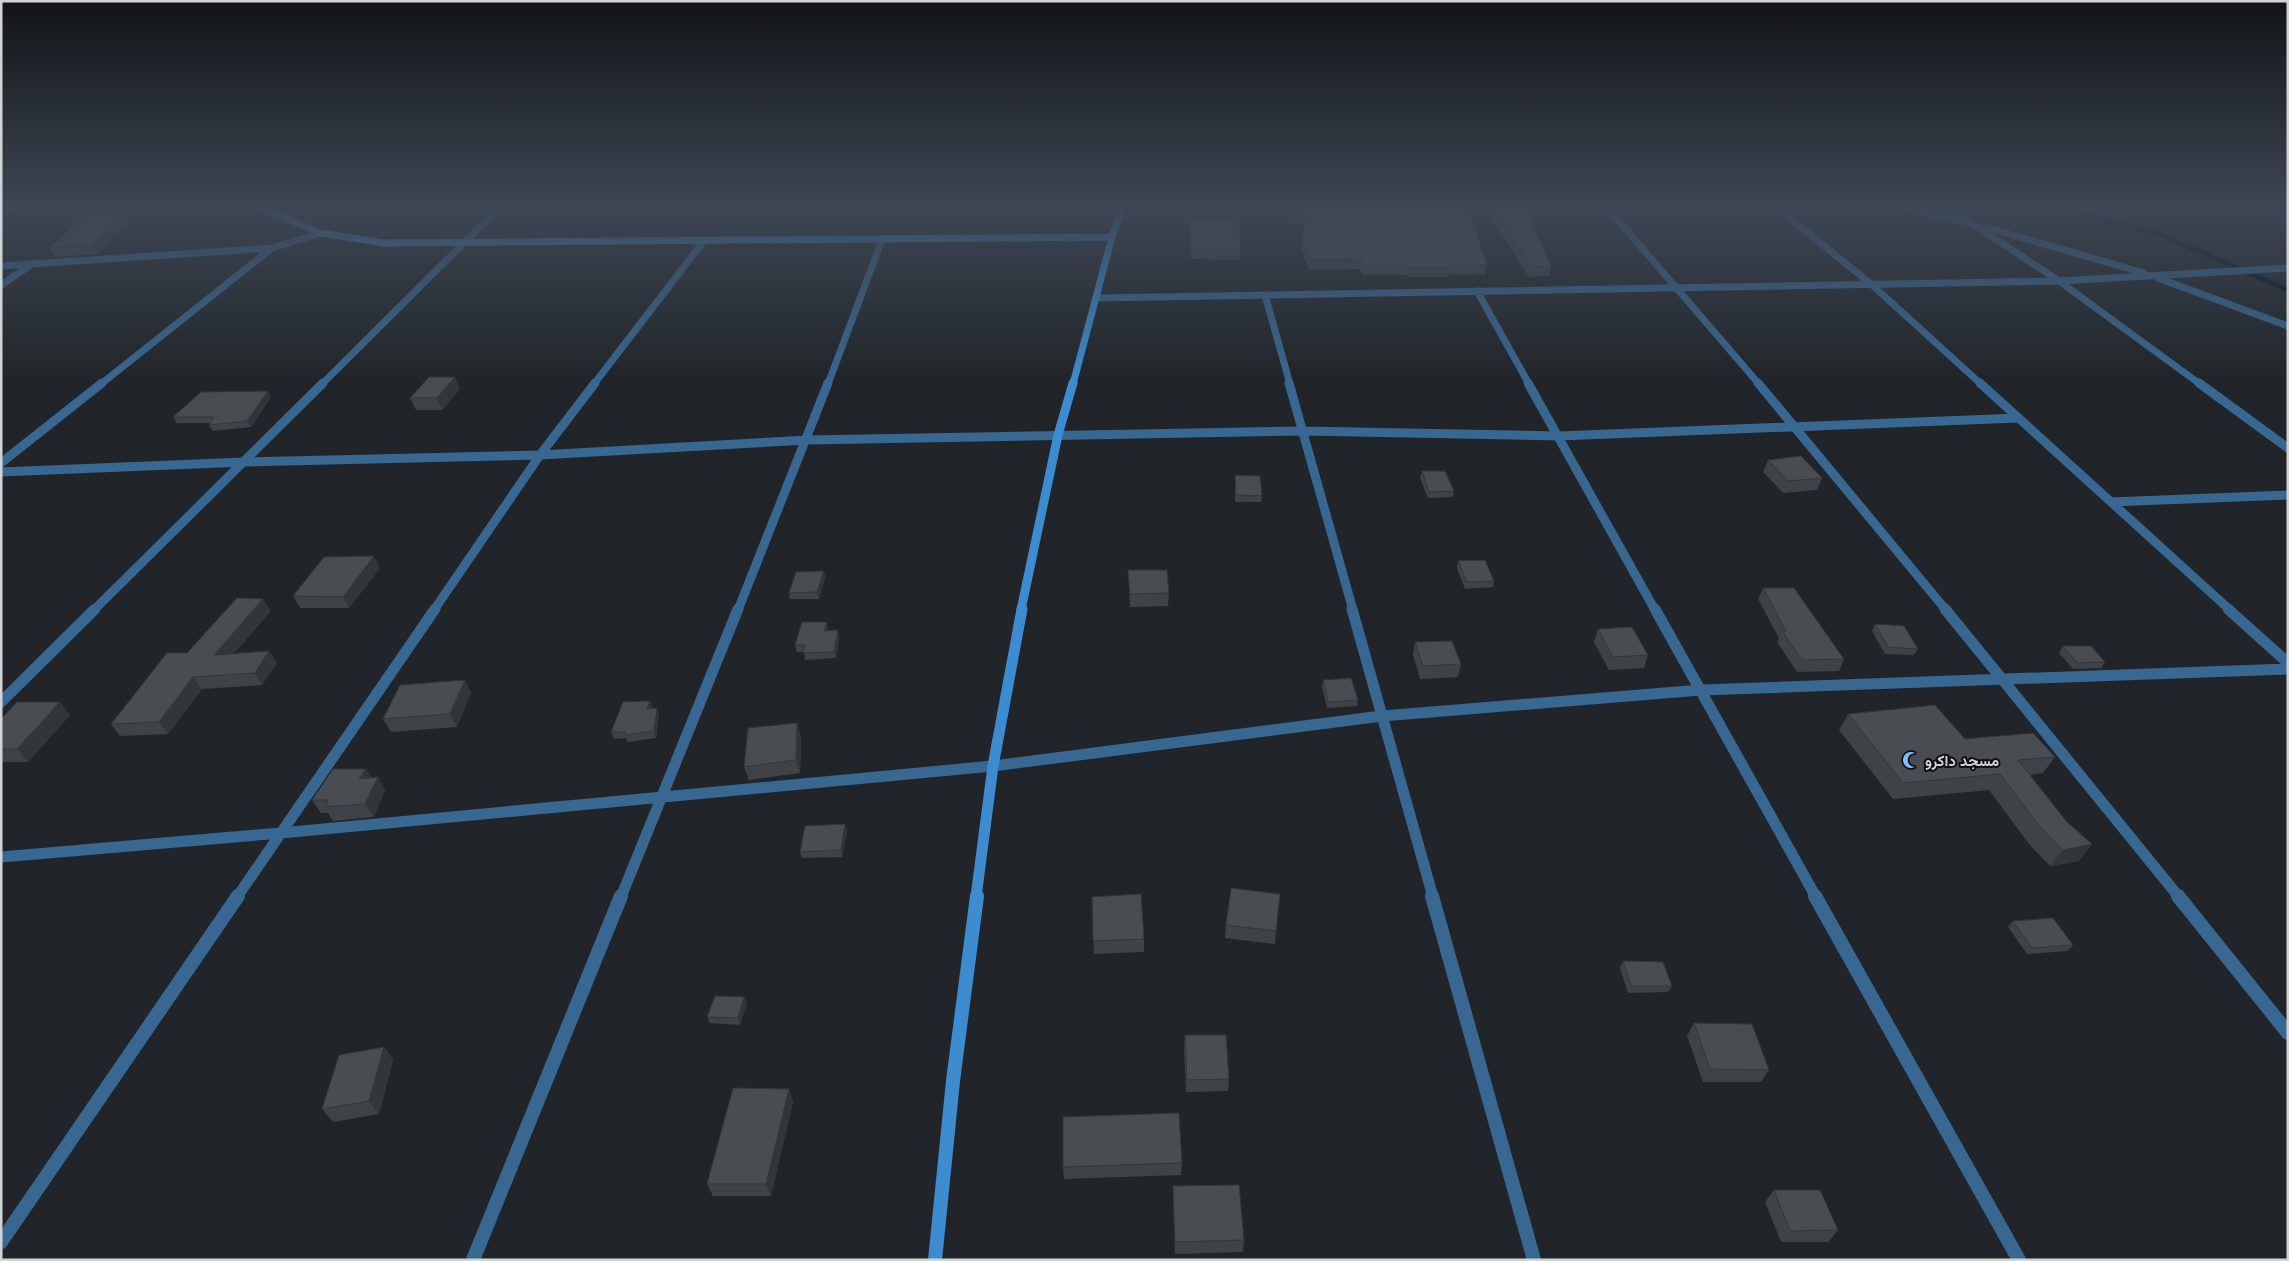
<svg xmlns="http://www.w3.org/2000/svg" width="2289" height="1261" font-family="Montserrat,Vazirmatn,sans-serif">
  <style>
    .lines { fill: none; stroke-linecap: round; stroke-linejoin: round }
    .stream { stroke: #001024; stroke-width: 5 }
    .minor-far3 { stroke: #386791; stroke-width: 7 }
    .minor-far2 { stroke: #386791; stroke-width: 9 }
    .minor-far1 { stroke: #386791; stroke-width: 11 }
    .minor { stroke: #386791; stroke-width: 14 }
    .secondary-far3 { stroke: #3d8ccf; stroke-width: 7 }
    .secondary-far2 { stroke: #3d8ccf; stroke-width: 9 }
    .secondary-far1 { stroke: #3d8ccf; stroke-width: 11 }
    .secondary { stroke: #3d8ccf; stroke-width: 14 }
    .wall { fill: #3f4247 }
    .shaded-wall { fill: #333639 }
    .building { fill: #494d52; stroke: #333639 }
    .labels { text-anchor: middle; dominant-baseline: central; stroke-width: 4; stroke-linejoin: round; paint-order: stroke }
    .poi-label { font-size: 15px; font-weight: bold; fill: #d1d4d6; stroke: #0c0e10; text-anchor: start }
  </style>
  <rect width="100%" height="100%" fill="#212529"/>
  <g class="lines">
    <path class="stream" d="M2050 206 2157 233 2288 290"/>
    <path class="minor-far3" d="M1606 206 1759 384
      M1775 206 1871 284 1981 384
      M1895 206 1971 223
      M1954 206 1973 224 2059 281 2200 384
      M1 212 25 206
      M1985 227 2144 273
      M1 266 272 248 321 233
      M2158 278 2288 326
      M1 285 29 266
      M1477 291 1529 384
      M1265 295 1290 384
      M1097 298 2059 281 2288 268
      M101 384 272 248
      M322 384 501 206
      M594 384 703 242
      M828 384 882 240"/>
    <path class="minor-far2" d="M1289 383 1353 610
      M1528 383 1655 610
      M1758 383 1946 610
      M1980 383 2230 610
      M2199 383 2288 448
      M1 463 102 383
      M1 472 244 462 540 455 807 440 1303 431 1558 436 2018 418
      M2111 502 2288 495
      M94 610 323 383
      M434 610 540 455 595 383
      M738 610 828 383"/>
    <path class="minor-far1" d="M1352 609 1433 897
      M1655 609 1816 897
      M1945 609 2179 897
      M2228 609 2288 663
      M1 702 95 609
      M1 857 281 833 993 766 1382 716 1701 690 2288 669
      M237 897 435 609
      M621 897 738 609"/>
    <path class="minor" d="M1432 896 1534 1260
      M1815 896 2019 1260
      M2178 896 2288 1033
      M1 1242 238 896
      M473 1260 621 896"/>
    <path class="secondary-far3" d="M256 206 321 233 383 243 1112 237
      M1073 384 1112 237 1123 206"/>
    <path class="secondary-far2" d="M1021 610 1058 435 1073 383"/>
    <path class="secondary-far1" d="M976 897 993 766 1022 609"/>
    <path class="secondary" d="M935 1260 953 1081 977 896"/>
  </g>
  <path class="wall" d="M931 206H972L967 210Z
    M1285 206H1468L1487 265 1485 275 1449 274V277H1408L1407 275H1362L1360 269 1309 270 1301 248 1304 224H1290Z
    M1483 206H1532L1531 212H1528L1551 266 1549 276 1529 277Z
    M1189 221 1240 249 1239 260 1191 259 1189 232Z
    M133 222 97 254 55 257 49 248Z
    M460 389 442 410H416L410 398Z
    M271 397 251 427 213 431 209 425 210 423H177L173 417Z
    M1768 460 1822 478 1817 490 1783 493 1763 472Z
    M1422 471 1454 491 1453 497 1428 498 1420 478Z
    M1235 475 1262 496 1261 502H1235Z
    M1458 561 1494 581 1493 587 1465 589 1457 568Z
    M380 568 349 608H300L293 596Z
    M1128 570 1169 593 1168 606 1130 607Z
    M824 571 825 578 819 599H790L789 593Z
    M1763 588 1844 659 1839 671 1797 672 1777 642 1779 638 1758 599Z
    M271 611 234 653 269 651 277 663 262 685 202 689 168 734 120 736 111 724 187 653Z
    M1875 624 1918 649 1914 655 1885 654 1872 631Z
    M828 628V631L838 630 839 637 836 658 805 660 804 652H797L795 645Z
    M1598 629 1648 655 1644 668 1609 670 1594 642Z
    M1415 642 1461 664 1458 677 1420 679 1413 655Z
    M2063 646 2105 662 2101 668 2073 669 2059 653Z
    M465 680 471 693 457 727 391 732 383 719Z
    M1323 680 1358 700 1357 706 1327 708 1322 687Z
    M650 701 652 709 659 715 656 738 628 742 626 738 614 739 611 732Z
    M1848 714 2055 757 2043 773 2029 775 2067 822 2092 844 2079 861 2050 866 2029 844 1989 790 1893 799 1839 730Z
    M70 715 28 762H1V719Z
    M801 736 800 773 749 780 744 767Z
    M366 769 371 778 385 790 374 817 333 821 328 813H321L312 800Z
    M847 831 842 857 802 858 800 852Z
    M1092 897 1144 939V952L1094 954Z
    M2013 921 2073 945 2067 951 2027 954 2008 927Z
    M1226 925 1276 931 1275 944 1225 938Z
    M1623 961 1672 986 1668 992 1628 993 1620 968Z
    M747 1003 740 1025 710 1023 707 1017Z
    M1694 1023 1769 1070 1761 1082H1703L1687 1036Z
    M1185 1035 1229 1079 1228 1091 1186 1092 1184 1048Z
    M384 1047 393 1060 379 1114 333 1122 322 1109Z
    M789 1089 793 1102 771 1196H713L707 1184Z
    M1182 1163 1181 1175 1064 1179 1063 1167Z
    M1173 1186 1244 1240 1243 1252 1175 1254 1173 1198Z
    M1774 1190 1838 1230 1828 1242H1781L1765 1202Z"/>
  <path class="shaded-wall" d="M966 206H972L967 210Z
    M128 213 133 222 97 254 92 245Z
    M455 377 460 389 442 410 437 398Z
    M268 391 271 397 251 427 247 421Z
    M374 556 380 568 349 608 343 597Z
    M824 571 825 578 819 599 817 592Z
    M263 599 271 611 222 667 214 655Z
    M827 622 828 628 826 637 824 631Z
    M838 630 839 637 836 658 834 652Z
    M269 651 277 663 262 685 255 673Z
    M193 677 202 689 168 734 159 722Z
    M465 680 471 693 457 727 450 714Z
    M650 701 653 708 650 716 647 709Z
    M60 702 70 715 28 762 17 749Z
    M657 708 659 715 656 738 654 731Z
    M797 723 801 736 800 773 796 760Z
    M366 769 374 782 359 779Z
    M378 777 385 790 374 817 365 804Z
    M845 824 847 831 842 857 841 850Z
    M2092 844 2079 861 2050 866 2063 850Z
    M744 997 747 1003 740 1025 738 1018Z
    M384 1047 393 1060 379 1114 369 1101Z
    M789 1089 793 1102 771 1196 766 1184Z"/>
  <path class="building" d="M1288 206H1468L1487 265 1449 264 1451 267H1409V265H1363L1361 259 1310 260 1302 238 1305 215H1291Z
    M1491 206H1525L1551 266 1531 267Z
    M128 213 92 245 49 248 84 216Z
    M1189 221 1239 222 1240 249H1191Z
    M429 377H455L437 398H410Z
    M268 391 247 421 209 425 214 417H173L201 392Z
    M1801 456 1822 478 1788 481 1768 460Z
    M1422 471H1445L1454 491 1429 492Z
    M1235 475 1260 476 1262 496 1236 495Z
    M374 556 343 597 293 596 324 557Z
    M1485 560 1494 581 1467 582 1458 561Z
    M1128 570H1167L1169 593 1130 594Z
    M824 571 817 592 789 593 796 572Z
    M1763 588H1794L1844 659 1802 660 1782 631H1786Z
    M237 598 263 599 214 655 269 651 255 673 193 677 159 722 111 724 167 653H187Z
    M802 622H827L824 631 838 630 834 652 803 653 805 645H795Z
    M1875 624 1904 626 1918 649 1888 647Z
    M1632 627 1648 655 1613 657 1598 629Z
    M1452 641 1461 664 1423 666 1415 642Z
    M2063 646H2091L2105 662 2077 663Z
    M1351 678 1358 700 1328 702 1323 680Z
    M465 680 450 714 383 719 400 685Z
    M650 701 647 709 657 708 654 731 625 735 626 732H611L623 702Z
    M17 702H60L17 749H1V719Z
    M1935 705 1965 739 2033 733 2055 757 2018 760 2067 822 2092 844 2063 850 2041 828 2000 774 1903 783 1848 714Z
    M797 723 796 760 744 767 748 728Z
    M333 769H366L359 779 378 777 365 804 325 807 328 800H312Z
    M845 824 841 850 800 852 805 826Z
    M1231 888 1280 894 1276 931 1226 925Z
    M1141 894 1144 939 1093 941 1092 897Z
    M2053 918 2073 945 2032 948 2013 921Z
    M1623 961 1663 962 1672 986H1631Z
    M715 996 744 997 738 1018 707 1017Z
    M1694 1023 1752 1024 1769 1070 1710 1069Z
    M1185 1035H1226L1229 1079 1187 1080Z
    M384 1047 369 1101 322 1109 339 1055Z
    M733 1088 789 1089 766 1184H707Z
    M1179 1113 1182 1163 1063 1167V1117Z
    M1239 1185 1244 1240 1175 1242 1173 1186Z
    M1774 1190H1820L1838 1230 1790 1231Z"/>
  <linearGradient id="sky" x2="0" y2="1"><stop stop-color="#121417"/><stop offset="0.54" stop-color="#3d4654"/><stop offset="1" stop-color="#3d4654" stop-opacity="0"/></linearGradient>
  <rect width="2289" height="382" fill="url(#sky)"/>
  <defs>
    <g id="mosque-bare" transform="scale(1.35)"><path d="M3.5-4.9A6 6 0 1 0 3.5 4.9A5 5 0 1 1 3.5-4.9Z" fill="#7dbef9" stroke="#0c0e10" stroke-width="2.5" paint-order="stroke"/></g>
  </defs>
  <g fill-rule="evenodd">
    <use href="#mosque-bare" x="1911" y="760"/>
  </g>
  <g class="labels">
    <g class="poi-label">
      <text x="1925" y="760">مسجد داكرو</text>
    </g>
  </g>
  <rect width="2289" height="1261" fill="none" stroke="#d1d4d6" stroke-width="5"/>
</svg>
